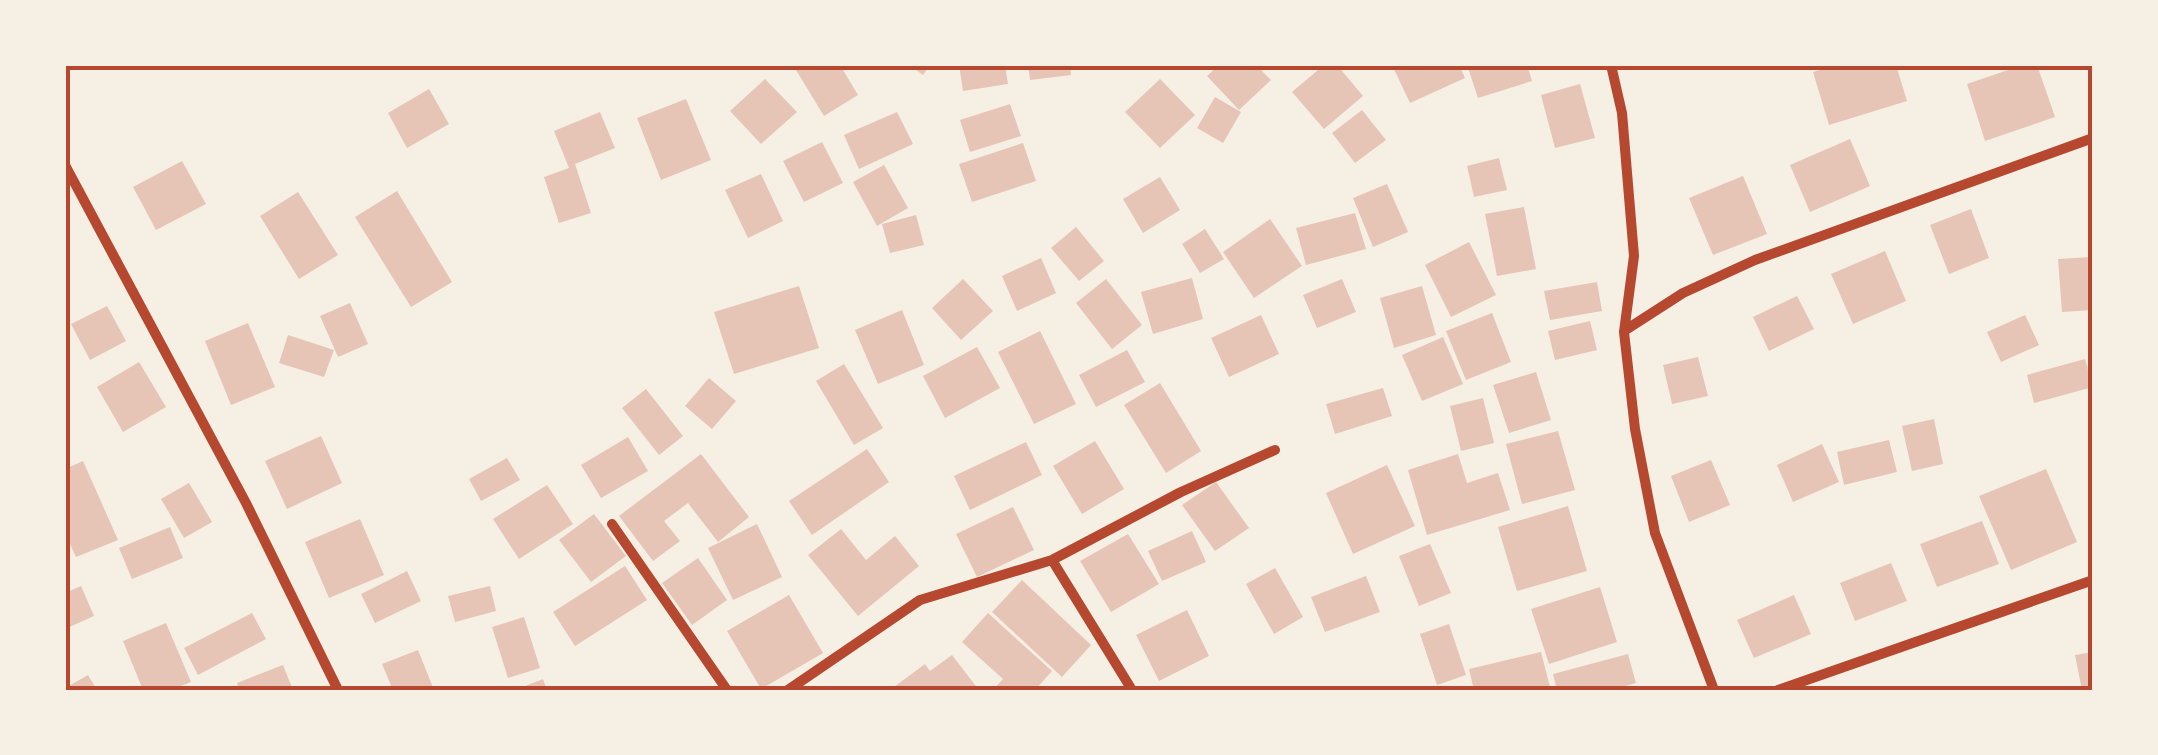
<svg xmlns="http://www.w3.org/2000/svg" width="2158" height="755" font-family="Raleway,sans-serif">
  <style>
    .building { fill: #e6c5b7 }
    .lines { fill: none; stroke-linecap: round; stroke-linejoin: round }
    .minor { stroke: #b5482f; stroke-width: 10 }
    .neatline { fill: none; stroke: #b5482f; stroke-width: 4 }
  </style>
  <rect width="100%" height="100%" fill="#f6efe4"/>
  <path class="building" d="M793 65H840L858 95 824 116Z
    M909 65H930L923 75Z
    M959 65H1005L1008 84 963 91Z
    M1028 65H1070L1071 75 1030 80Z
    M1219 65H1256L1271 80 1239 110 1207 76Z
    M1324 65H1337L1363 96 1324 129 1292 92Z
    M1392 65H1459L1465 78 1410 103Z
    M1467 65H1527L1532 81 1478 98Z
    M1836 65H1896L1907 101 1829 125 1813 72Z
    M2023 65H2037L2055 117 1985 141 1967 84Z
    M765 79 797 112 761 144 730 111Z
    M1160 79 1195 115 1160 148 1125 112Z
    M1580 84 1595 138 1555 148 1541 95Z
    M429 89 449 124 407 148 388 113Z
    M1215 97 1241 112 1223 143 1197 128Z
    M686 99 711 160 661 180 637 118Z
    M1010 104 1021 136 970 152 960 120Z
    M1362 110 1386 140 1355 163 1332 133Z
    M600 112 615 148 575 164 591 213 559 223 544 177 569 168 554 131Z
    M897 112 913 144 859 169 844 135Z
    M1850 139 1870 186 1810 212 1790 165Z
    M822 142 843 183 804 202 783 161Z
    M1023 143 1036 181 972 202 959 164Z
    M1499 158 1507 190 1474 197 1467 166Z
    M182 161 206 204 156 230 133 187Z
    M884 165 908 208 877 226 853 182Z
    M761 174 783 221 748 238 725 190Z
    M1743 176 1767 234 1713 255 1689 198Z
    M1160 177 1180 210 1143 233 1123 199Z
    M1387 184 1408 232 1373 247 1353 198Z
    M397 191 452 282 411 307 355 217Z
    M298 192 338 255 299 279 260 216Z
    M1524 207 1536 269 1497 276 1485 214Z
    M1971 209 1989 258 1949 274 1930 225Z
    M1355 213 1366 249 1306 265 1296 228Z
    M916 215 924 245 890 253 882 224Z
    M1270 219 1302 266 1254 298 1223 252Z
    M1076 227 1104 261 1079 281 1051 248Z
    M1205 229 1224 259 1200 273 1182 244Z
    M1469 242 1496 295 1451 317 1425 265Z
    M1885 251 1906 301 1853 324 1831 274Z
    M2091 257 2093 310 2062 312 2058 259Z
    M1041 258 1056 293 1017 311 1002 276Z
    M1192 278 1203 319 1153 334 1141 292Z
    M963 279 993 311 961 340 932 308Z
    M1106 279 1142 325 1112 349 1076 303Z
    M1342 279 1356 312 1317 328 1303 295Z
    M1597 282 1602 311 1550 320 1544 291Z
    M799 286 819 348 734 374 714 312Z
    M1422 286 1436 335 1394 348 1380 298Z
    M1797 296 1814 329 1769 351 1753 317Z
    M350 303 368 344 338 357 320 316Z
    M107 306 126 341 90 360 71 324Z
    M902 310 924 365 878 384 855 330Z
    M1492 313 1511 362 1466 380 1446 331Z
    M1261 315 1279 354 1229 377 1211 338Z
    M2025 315 2039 345 2001 362 1987 332Z
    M1590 321 1597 350 1555 360 1548 331Z
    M248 323 275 387 231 405 205 341Z
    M1040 331 1076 404 1034 424 998 352Z
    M288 335 334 350 324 377 279 363Z
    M1443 337 1463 384 1422 401 1402 355Z
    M977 347 1000 388 945 418 923 376Z
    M1127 350 1145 382 1096 407 1079 375Z
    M1698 357 1708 396 1672 404 1663 365Z
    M2085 359 2093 387 2034 403 2027 375Z
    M139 362 166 407 123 432 97 387Z
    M844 364 883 428 854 445 816 381Z
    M1536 372 1551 420 1509 433 1493 385Z
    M709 378 736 401 712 429 685 406Z
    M1160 383 1201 451 1166 473 1124 405Z
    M1383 388 1392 416 1335 434 1326 404Z
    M646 389 683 436 659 455 622 408Z
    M1483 398 1494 443 1461 451 1450 406Z
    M1934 419 1943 464 1912 471 1902 426Z
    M1558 431 1575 490 1522 504 1506 444Z
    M321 436 342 483 287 509 265 461Z
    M628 437 648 471 601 498 581 465Z
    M1889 440 1897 472 1844 485 1837 452Z
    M1095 441 1124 489 1082 514 1053 466Z
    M1026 442 1042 475 970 510 954 476Z
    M1822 444 1839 482 1793 502 1777 465Z
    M867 449 889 482 812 535 789 501Z
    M701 454 749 517 718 542 688 503 664 521 680 541 653 561 619 516Z
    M1458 454 1467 483 1498 473 1510 510 1427 535 1408 470Z
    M507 458 520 480 481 501 469 479Z
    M1711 460 1730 505 1689 522 1671 476Z
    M83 461 118 540 76 557 65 533V469Z
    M1387 465 1415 526 1353 554 1326 493Z
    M2046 469 2077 542 2011 570 1979 496Z
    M1216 482 1249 528 1215 551 1182 505Z
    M189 483 212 522 184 538 161 499Z
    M547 485 573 524 519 559 493 519Z
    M1568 506 1587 571 1517 591 1498 527Z
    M1013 507 1034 550 977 577 956 534Z
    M594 514 626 556 591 582 559 540Z
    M360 519 384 575 329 598 305 542Z
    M1982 521 1999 564 1937 587 1920 544Z
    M757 524 782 577 733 600 708 548Z
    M170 527 183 558 132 579 119 548Z
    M841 529 866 560 895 536 919 566 858 616 808 555Z
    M1192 531 1206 562 1162 581 1148 551Z
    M1128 534 1159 584 1111 612 1080 561Z
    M1430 544 1451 593 1419 606 1399 556Z
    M698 558 727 600 692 625 662 583Z
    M1891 563 1907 601 1855 621 1840 583Z
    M625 566 647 600 575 646 553 612Z
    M1275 568 1303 617 1274 634 1246 584Z
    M407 571 421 601 375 623 361 594Z
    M1366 576 1380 612 1325 632 1311 597Z
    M1022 580 1091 645 1062 677 992 612Z
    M81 586 94 616 65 629V593Z
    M490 586 496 611 455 622 448 596Z
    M1600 587 1617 642 1549 664 1531 609Z
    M789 595 823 653 761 689 727 631Z
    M1794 595 1811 634 1754 658 1737 620Z
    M1187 610 1209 656 1159 681 1136 635Z
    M252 613 266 639 198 675 184 648Z
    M988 613 1052 671 1035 690H993L1003 679 962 642Z
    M524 617 540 668 508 678 492 627Z
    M166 623 191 682 171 690H143L123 641Z
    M1449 624 1466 675 1437 685 1420 634Z
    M418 650 434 690H393L382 664Z
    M1541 652 1550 687 1474 690 1469 669Z
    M2093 652V690H2082L2075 655Z
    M1628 654 1636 683 1611 690H1557L1553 674Z
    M952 655 979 690H890L925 664 930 671Z
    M283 665 293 690H239L237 683Z
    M88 675 97 690H65V688Z
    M543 679 547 690H515Z"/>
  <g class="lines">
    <path class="minor" d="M1611 65 1622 113 1634 256 1624 332 1635 429 1655 533 1714 690
      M65 165 246 503 338 690
      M1624 331 1683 293 1755 260 2093 138
      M612 524 727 690
      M1052 560 1132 690
      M788 690 920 600 1052 560 1181 492 1275 450
      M1778 690 2093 580"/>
  </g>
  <rect width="2158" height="755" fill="none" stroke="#f6efe4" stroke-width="135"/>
  <rect x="68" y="68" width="2022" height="620" class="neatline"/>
</svg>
